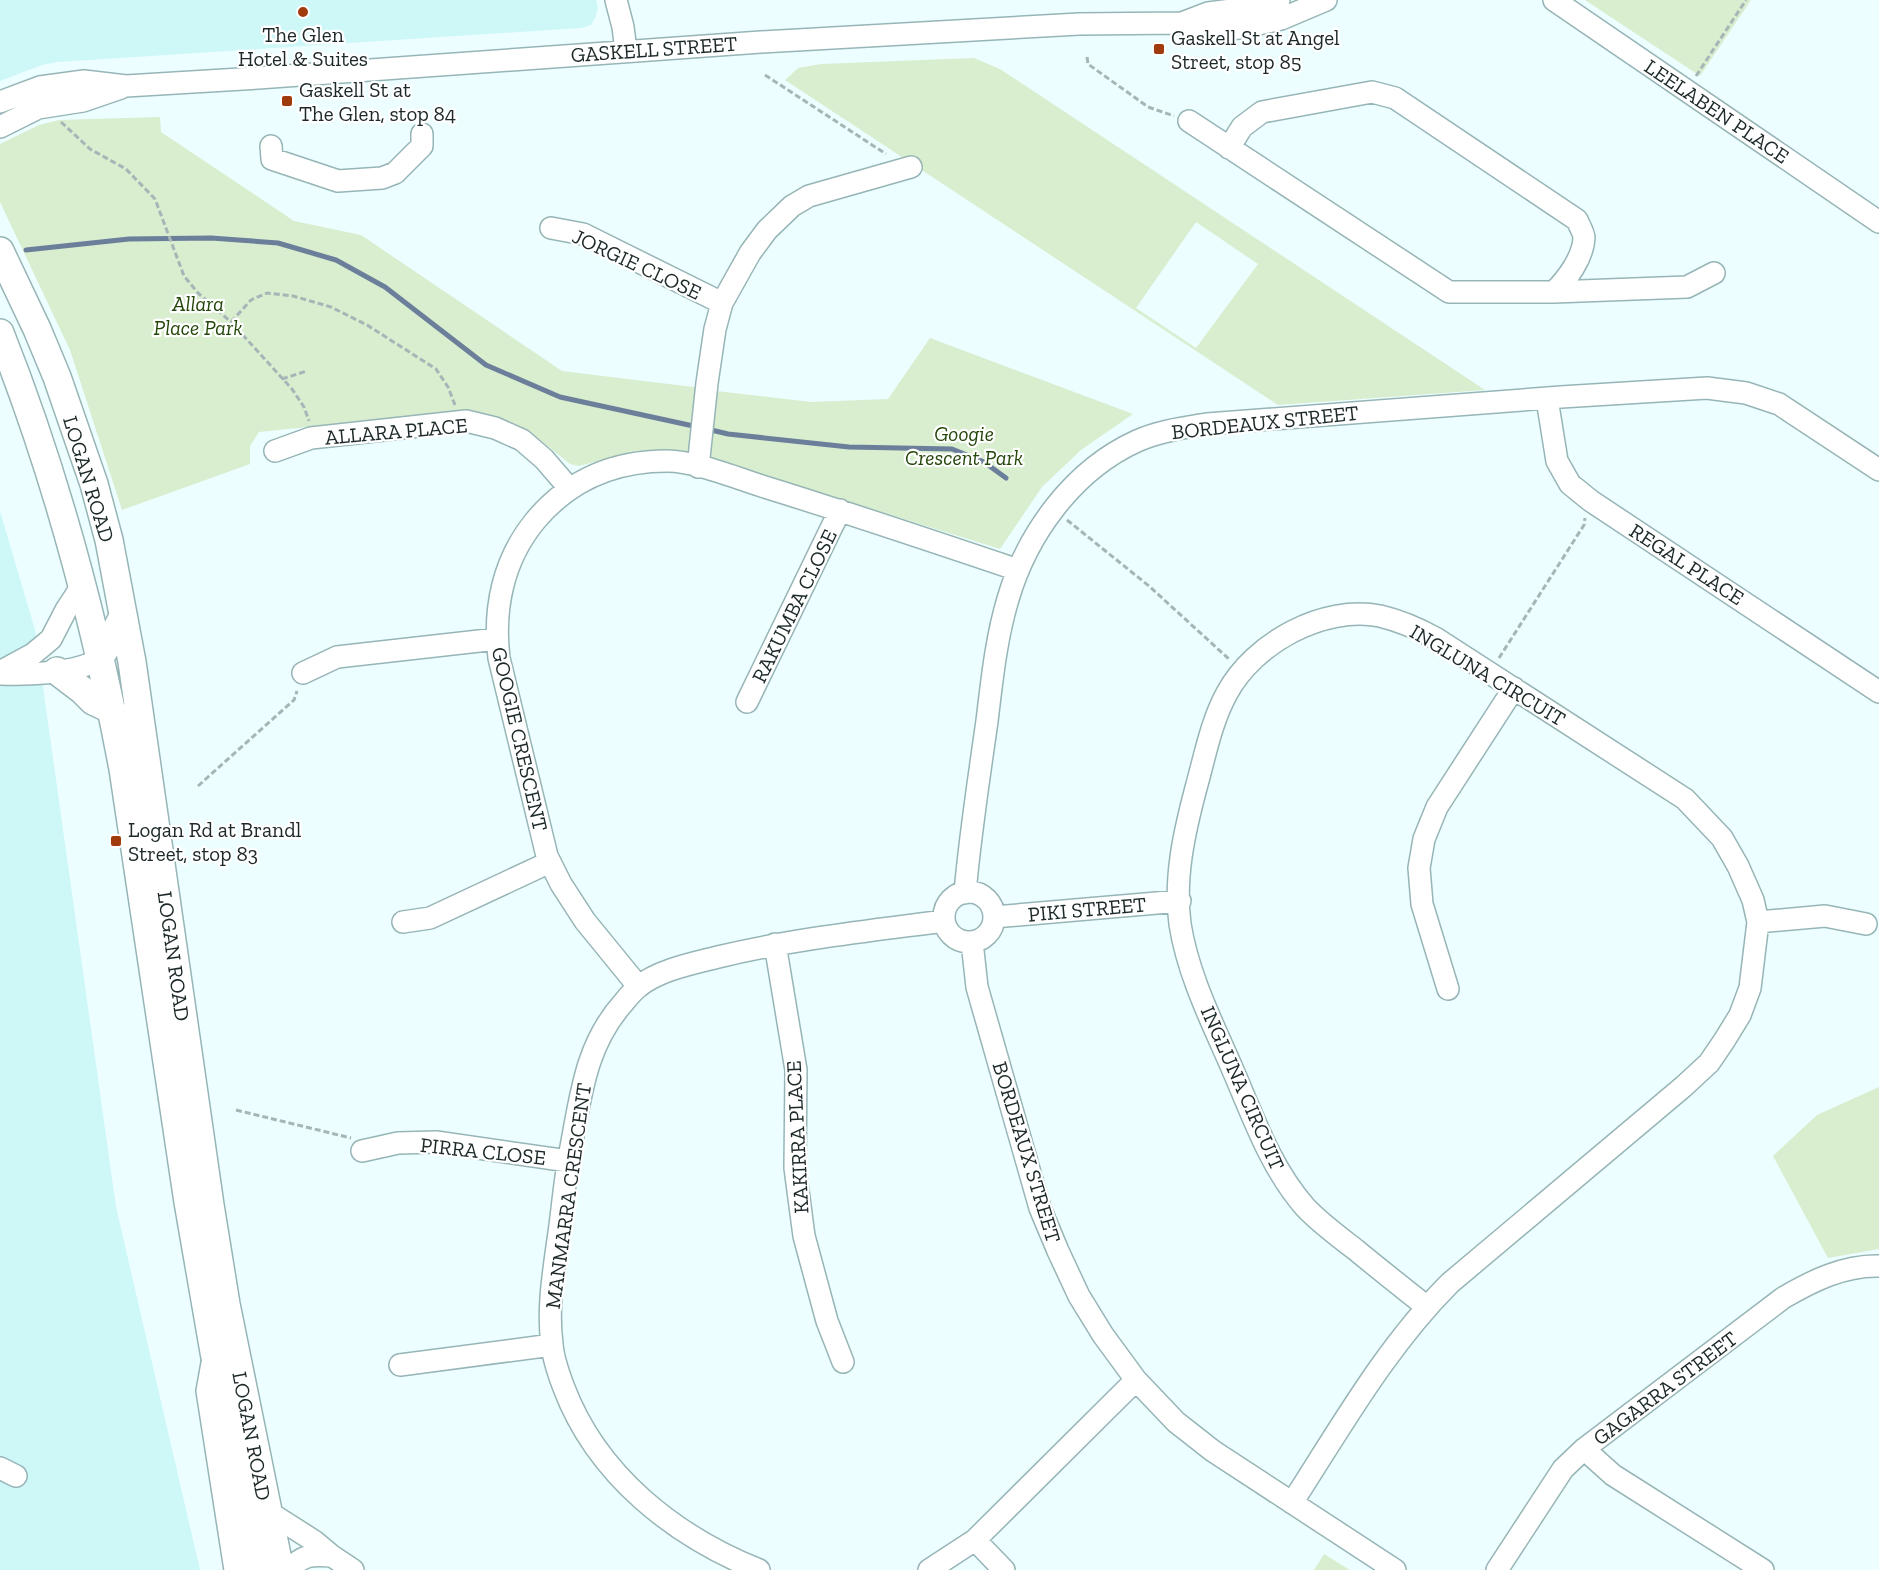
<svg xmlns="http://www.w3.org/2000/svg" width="1879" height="1570" font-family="'Zilla Slab',serif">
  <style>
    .built { fill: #cef7f8 }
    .green { fill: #d9edcf; fill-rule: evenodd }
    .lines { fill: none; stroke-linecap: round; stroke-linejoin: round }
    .stream { stroke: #6b7f9b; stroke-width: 5 }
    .minor-casing { stroke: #97b5b6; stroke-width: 24 }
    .major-casing { stroke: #97b5b6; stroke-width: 30 }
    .path { stroke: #a6b6b7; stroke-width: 3; stroke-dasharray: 6 3; stroke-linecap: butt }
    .minor { stroke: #fff; stroke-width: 21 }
    .major { stroke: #fff; stroke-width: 27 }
    .poi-dot { fill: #a03b0e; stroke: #fff; stroke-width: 2 }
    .labels { text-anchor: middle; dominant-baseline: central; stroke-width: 4.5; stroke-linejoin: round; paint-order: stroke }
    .poi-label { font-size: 21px; fill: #1d2829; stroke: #fff; text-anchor: start }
    .street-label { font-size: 21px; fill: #1d2829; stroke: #fff }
    .park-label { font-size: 21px; font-style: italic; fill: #234609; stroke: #fff }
  </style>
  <rect width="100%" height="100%" fill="#ecfeff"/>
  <path class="built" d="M0 0H596L598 8 595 18 591 25 581 28 58 62 42 65 0 81Z
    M0 511 35 630 116 1207 200 1570H0Z"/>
  <path class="green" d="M1585 0H1751L1700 76Z
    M974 58 1000 69 1485 390 1278 405 785 80 798 68 821 64ZM1196 222 1258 264 1196 348 1136 308Z
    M160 117 161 132 294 221 361 235 562 371 701 388 695 456 674 450 633 452 579 466 570 464 529 431 505 422 442 413 259 432 250 446V464L122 510 70 350 0 202V144L39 125 59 120Z
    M930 338 1133 414 1081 450 1042 487 1000 549 705 457 716 391 811 402 888 399Z
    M1879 1087V1249L1828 1258 1773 1156 1817 1115Z
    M1324 1554 1350 1570H1314Z"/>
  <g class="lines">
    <path class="stream" d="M26 250 129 239 211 238 278 243 336 260 385 287 486 365 560 397 698 427
      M707 429 728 434 849 447 952 449 984 462 1006 478"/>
    <g class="minor-casing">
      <path id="minor" d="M616 0 623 27 626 51
        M1554 0 1879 222
        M1182 23 1208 13 1247 8 1279 0
        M0 102 40 87 84 81 126 86 258 78 761 42 1079 24 1182 23 1210 30 1240 28 1281 19 1326 0
        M1189 121 1449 292H1554L1687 287 1714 273
        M0 127 38 108 83 101 121 88
        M271 146 272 159 338 181 382 178 395 173 422 146V134
        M1229 148 1242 127 1262 112 1372 92 1395 98 1577 220C1579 225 1584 233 1584 238 1583 258 1567 279 1554 292
        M551 228 583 234 722 303
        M1547 399 1557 461 1570 484 1591 501 1879 692
        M275 451 311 438 466 421 495 428 522 440 544 459 569 488
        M698 467 707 383 715 329 722 303 750 253 767 230 792 206 809 196 911 167
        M0 672 33 654 51 639 66 610 83 584
        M303 673 337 657 497 639
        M0 674C26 675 90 674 107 652 112 645 111 638 113 630 116 623 120 616 123 609
        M747 702 840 510
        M944 917a25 25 0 1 1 50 0a25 25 0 1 1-50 0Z
        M965 893C970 835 979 778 987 721 992 680 996 639 1008 599 1027 534 1073 470 1137 441 1159 431 1183 428 1207 424L1561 397 1707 388 1746 393 1779 404 1879 470
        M994 917 1180 901
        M403 922 430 918 550 862
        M1758 922 1825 916 1866 924
        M972 942 977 987 1040 1208 1058 1251 1079 1296 1103 1335 1136 1380 1176 1422 1213 1451 1395 1570
        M775 944 796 1070 795 1168 804 1236 827 1321 843 1362
        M638 986 585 921 561 884 547 856 499 658C493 609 503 560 535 521 569 480 613 461 667 461 696 461 739 479 768 488 852 514 935 542 1018 570
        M1448 989 1422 904 1419 868 1424 839 1437 807 1514 688
        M362 1151 398 1143 436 1142 568 1161
        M212 1363 207 1391 235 1570
        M400 1365 552 1345
        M1584 1449 1613 1475 1763 1570
        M0 1468 16 1476
        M1292 1503C1341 1427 1386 1347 1450 1283L1683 1087 1709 1063 1724 1041 1740 1015 1750 988 1758 922 1753 900 1738 866 1722 838 1685 799 1437 639C1419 629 1401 621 1380 616 1323 605 1254 643 1227 693 1211 722 1205 756 1196 788 1184 833 1174 878 1180 924 1188 975 1212 1022 1232 1068 1253 1116 1270 1167 1305 1207 1320 1223 1338 1236 1356 1250 1379 1269 1403 1288 1427 1307
        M267 1511 314 1541 332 1556 353 1570
        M975 1540 1004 1570
        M288 1570C304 1554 311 1555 332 1556
        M759 1570C674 1536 597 1475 564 1388 559 1375 553 1359 552 1344 547 1308 554 1269 559 1233 563 1204 565 1176 571 1147 581 1094 586 1044 624 1002 628 997 633 991 638 987 658 970 694 963 718 957 793 939 868 931 944 921
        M929 1570 975 1540 1136 1380
        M1497 1570 1563 1469 1584 1449 1783 1298C1812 1281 1844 1265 1879 1266"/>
    </g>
    <g class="major-casing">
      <path id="major" d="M0 251 37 329 57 377 94 484 109 540 132 662 210 1205 226 1304 280 1570
        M0 333C56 474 95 620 123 769L188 1202 214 1352 257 1570
        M57 671 82 690 93 701 112 710"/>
    </g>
    <path class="path" d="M1087 57 1088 64 1148 107 1174 116
      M765 75 886 154
      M1696 76 1746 0
      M61 122 90 149 126 169 155 199 184 276 198 293 231 322 292 389 304 407 309 421
      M231 322 251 300 267 293 293 296 331 307 367 325 436 369 448 387 455 405
      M282 379 307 371
      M1067 520 1149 586 1230 660
      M1499 658 1584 525 1585 518
      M198 786 294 700 297 691
      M236 1110 351 1138"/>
    <use href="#minor" class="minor"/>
    <use href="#major" class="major"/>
  </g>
  <g class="poi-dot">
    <circle cx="303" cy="12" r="6"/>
    <rect x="1153" y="43" width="12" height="12" rx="3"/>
    <rect x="281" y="95" width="12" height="12" rx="3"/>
    <rect x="110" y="835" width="12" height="12" rx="3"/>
  </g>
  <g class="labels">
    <g class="poi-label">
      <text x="303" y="34" text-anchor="middle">The Glen<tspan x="303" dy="24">Hotel &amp; Suites</tspan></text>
      <text x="1171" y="37">Gaskell St at Angel<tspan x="1171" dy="24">Street, stop 85</tspan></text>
      <text x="299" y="89">Gaskell St at<tspan x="299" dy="24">The Glen, stop 84</tspan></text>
      <text x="128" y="829">Logan Rd at Brandl<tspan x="128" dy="24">Street, stop 83</tspan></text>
    </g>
    <g class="street-label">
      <text transform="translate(654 49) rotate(-4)">GASKELL STREET</text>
      <text transform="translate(1717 111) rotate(34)">LEELABEN PLACE</text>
      <text transform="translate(637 264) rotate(25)">JORGIE CLOSE</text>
      <text transform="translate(1265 422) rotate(-6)">BORDEAUX STREET</text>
      <text transform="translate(396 431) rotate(-5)">ALLARA PLACE</text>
      <text transform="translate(89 479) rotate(73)">LOGAN ROAD</text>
      <text transform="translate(1687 564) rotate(33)">REGAL PLACE</text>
      <text transform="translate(794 606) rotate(-64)">RAKUMBA CLOSE</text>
      <text transform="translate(1488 675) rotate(31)">INGLUNA CIRCUIT</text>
      <text transform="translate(520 739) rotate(77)">GOOGIE CRESCENT</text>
      <text transform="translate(1087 909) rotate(-5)">PIKI STREET</text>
      <text transform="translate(174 956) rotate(82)">LOGAN ROAD</text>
      <text transform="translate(1243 1088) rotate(66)">INGLUNA CIRCUIT</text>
      <text transform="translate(797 1137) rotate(-93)">KAKIRRA PLACE</text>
      <text transform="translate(483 1151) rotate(6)">PIRRA CLOSE</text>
      <text transform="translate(1027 1152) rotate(73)">BORDEAUX STREET</text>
      <text transform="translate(568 1196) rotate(-82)">MANMARRA CRESCENT</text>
      <text transform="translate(1665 1388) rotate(-37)">GAGARRA STREET</text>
      <text transform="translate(252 1436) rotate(79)">LOGAN ROAD</text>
    </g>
    <g class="park-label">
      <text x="198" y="303">Allara<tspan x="198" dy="24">Place Park</tspan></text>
      <text x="964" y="433">Googie<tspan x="964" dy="24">Crescent Park</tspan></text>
    </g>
  </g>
</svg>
